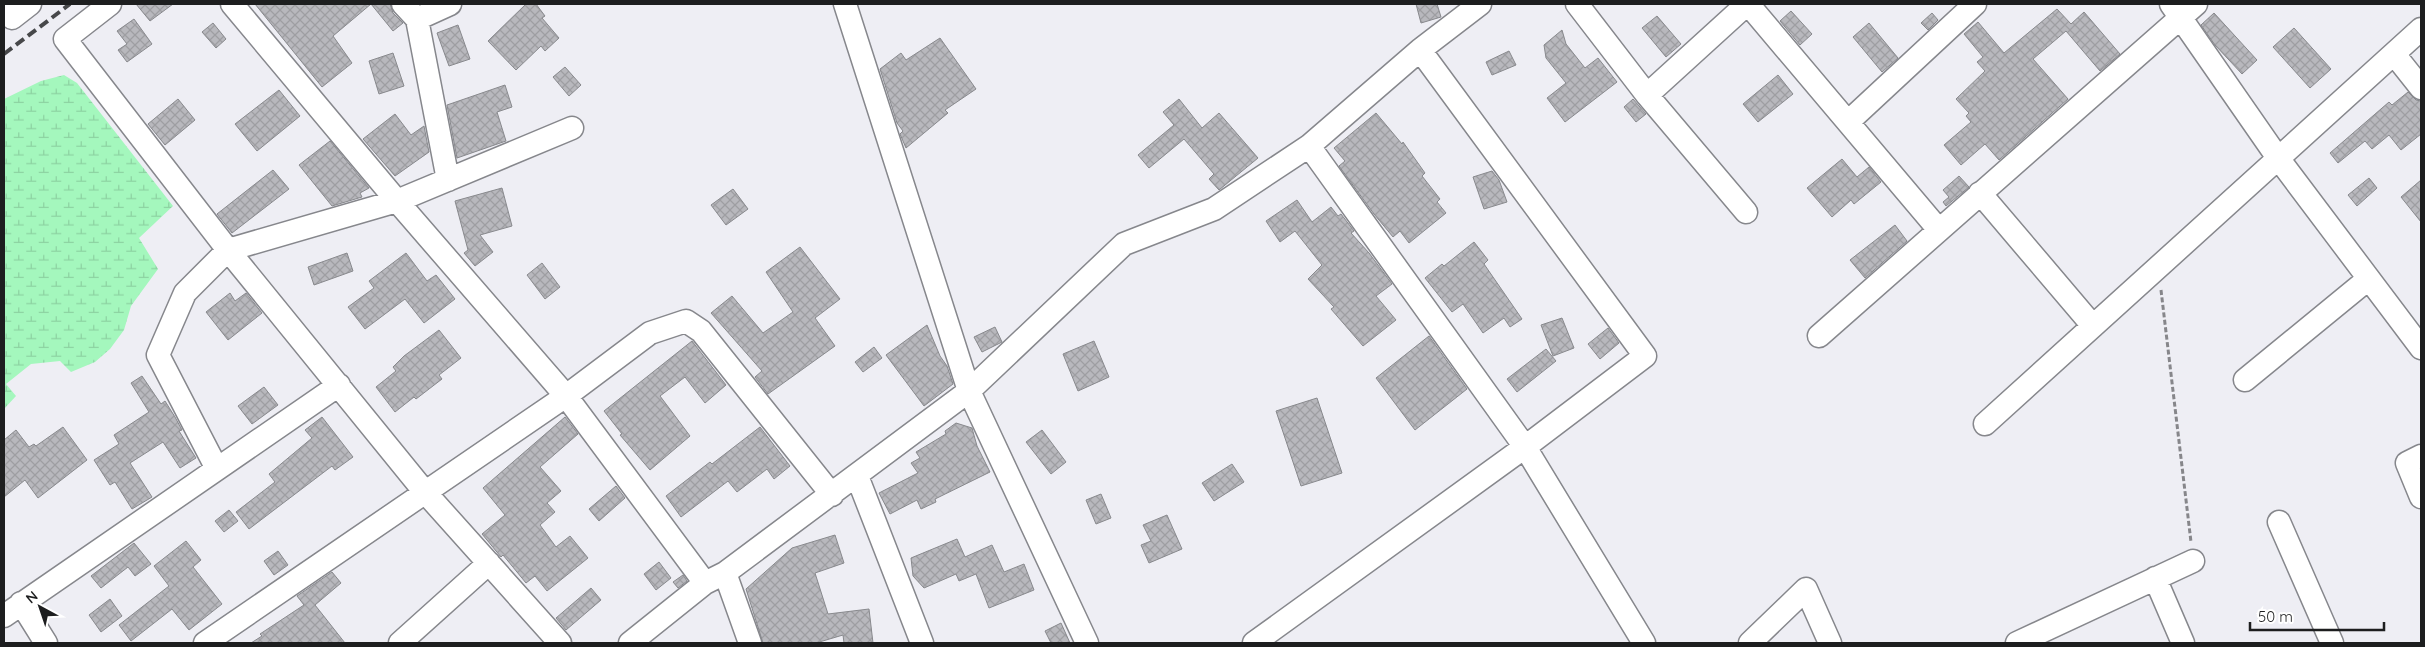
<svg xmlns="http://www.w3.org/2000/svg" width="2425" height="647" font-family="Quicksand,sans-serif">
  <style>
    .wetland { fill: url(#wetland-marsh) }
    .building { fill: url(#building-cross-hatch); stroke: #88898d }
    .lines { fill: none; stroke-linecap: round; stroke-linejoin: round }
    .minor-casing { stroke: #86878c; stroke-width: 25 }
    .path { stroke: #86868a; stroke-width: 3; stroke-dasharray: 5 2.5; stroke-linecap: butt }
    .minor { stroke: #fff; stroke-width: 22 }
    .rail { stroke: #47484a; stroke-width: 4; stroke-dasharray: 10 5; stroke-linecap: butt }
  </style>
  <defs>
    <pattern id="wetland-marsh" width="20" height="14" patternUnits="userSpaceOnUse" patternTransform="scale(1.25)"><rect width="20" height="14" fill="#a4f7bd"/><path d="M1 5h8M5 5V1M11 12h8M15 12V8" fill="none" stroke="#8dd3a2"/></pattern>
    <pattern id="building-cross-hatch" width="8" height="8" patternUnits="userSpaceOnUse" patternTransform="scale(1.25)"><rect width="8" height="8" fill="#b8b8bd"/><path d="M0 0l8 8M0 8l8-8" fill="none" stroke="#9e9ea2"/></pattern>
  </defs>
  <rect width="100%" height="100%" fill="#eeeef4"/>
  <path class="wetland" d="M64 75 77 83 173 206 139 238 158 269 131 306 124 330 110 349 95 362 71 372 60 361 31 364 6 384 16 396 4 409V99L41 81Z"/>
  <path class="building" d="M136 4H173L150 21Z
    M255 4H390L393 13 403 23 393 31 371 4 333 36 352 63 322 87Z
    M526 4H536L545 16 542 18 559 38 545 51 541 46 516 70 488 41Z
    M1416 4H1437L1441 17 1421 23Z
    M2057 9 2071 24 2084 12 2120 54 2100 71 2066 31 2033 59 2068 99 1999 160 1985 144 1961 165 1944 145 1971 122 1966 116 1969 113 1956 99 1985 71 1977 62 1983 57 1964 34 1978 22 2004 53Z
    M1791 11 1812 34 1800 45 1780 21Z
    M1932 13 1938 20 1928 30 1921 23Z
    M2214 13 2257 60 2242 74 2215 45 2201 25Z
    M1657 16 1681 44 1666 57 1642 28Z
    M134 19 152 44 127 62 118 50 127 44 117 31Z
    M213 23 226 39 216 48 202 32Z
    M1869 23 1898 58 1882 72 1853 37Z
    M458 25 470 59 449 66 437 33Z
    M2294 28 2331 69 2310 88 2273 47Z
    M1562 30 1566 44 1585 68 1598 58 1617 82 1565 122 1547 98 1566 83 1546 58 1544 45Z
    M940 38 976 89 945 110 948 113 906 148 900 134 903 131 897 123 880 69 901 53 906 60Z
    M1509 51 1516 65 1492 75 1486 62Z
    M393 53 404 86 379 94 369 61Z
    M565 67 581 85 569 96 553 77Z
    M1778 75 1793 94 1758 122 1743 104Z
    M505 85 512 107 497 112 506 141 457 158 447 105Z
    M279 90 300 116 257 151 235 124Z
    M2408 92 2416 100 2421 101V134L2401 150 2389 135 2372 149 2365 141 2338 163 2330 153 2389 102 2392 105Z
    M178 99 195 120 165 145 148 124Z
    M1179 99 1202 128 1219 113 1258 158 1219 190 1209 179 1214 174 1184 139 1149 168 1138 155 1174 125 1163 112Z
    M1633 99 1646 114 1636 122 1624 107Z
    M1376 113 1402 144 1403 142 1425 173 1422 176 1440 199 1437 202 1446 213 1409 243 1400 231 1393 237 1374 214 1339 166 1345 161 1334 148Z
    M395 114 411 135 424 126 429 152 395 176 363 139Z
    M330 141 369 188 360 193 362 197 332 206 299 165Z
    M1842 159 1857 177 1869 167 1881 182 1854 204 1851 200 1832 217 1807 188Z
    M273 170 289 189 232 233 217 214Z
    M1492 171 1499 180 1507 202 1484 209 1473 177Z
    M1959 176 1969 187 1946 206 1943 202 1949 197 1943 190Z
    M2369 178 2377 188 2357 206 2348 195Z
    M2421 180V222L2401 197Z
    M502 188 512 226 480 235 493 252 475 266 464 253 468 250 455 201Z
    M733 189 748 209 726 225 711 205Z
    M1297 200 1312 222 1331 207 1338 216 1341 214 1354 231 1351 233 1369 253 1392 284 1376 296 1396 320 1363 346 1331 309 1334 307 1308 279 1322 265 1295 231 1280 242 1266 221Z
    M1895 225 1907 241 1865 278 1850 260Z
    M1474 242 1488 260 1484 264 1522 319 1510 327 1504 318 1483 333 1463 304 1452 312 1425 278 1442 264 1444 266Z
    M800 247 840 299 815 318 835 346 768 394 755 377 762 371 711 313 732 296 763 333 793 312 766 272Z
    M347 253 353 271 314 285 308 267Z
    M406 253 427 281 436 275 455 299 424 323 405 299 365 329 348 307 374 288 369 281Z
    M542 263 560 287 545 299 527 275Z
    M230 293 235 301 246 293 262 313 228 340 206 312Z
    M1562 318 1574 348 1553 356 1541 325Z
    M927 325 940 356 947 366 953 384 924 406 886 355Z
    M995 327 1002 342 982 352 974 337Z
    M1608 328 1619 343 1600 359 1588 344Z
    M439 330 461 358 439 375 442 379 416 399 414 397 395 412 376 387 396 371 393 367 404 356Z
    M1429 336 1467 389 1415 430 1376 378Z
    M692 341 726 385 705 403 685 377 660 396 690 436 650 470 620 435 622 434 604 411Z
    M1094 341 1109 377 1078 391 1063 354Z
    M874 347 882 358 863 372 855 362Z
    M1546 349 1556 361 1517 392 1507 379Z
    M142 376 161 404 165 401 175 417 182 430 179 431 196 458 180 468 163 442 130 463 152 497 132 509 115 482 110 485 94 460 119 444 114 435 149 412 131 383Z
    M264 387 278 405 252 424 238 406Z
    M1317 398 1342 473 1301 486 1276 411Z
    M322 417 353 457 335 470 332 466 249 529 236 512 275 482 269 474 312 438 305 430Z
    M565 417 578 434 540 467 561 491 547 503 555 512 540 525 556 547 570 536 588 558 547 591 535 576 526 583 503 555 501 557 482 534 505 515 483 488Z
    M956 423 972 428 977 446 990 472 935 499 936 502 921 509 917 500 890 514 879 493 918 473 911 463 920 458 916 452 946 434 945 431Z
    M63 427 87 460 38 498 25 480 4 497V440L16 430 29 447 34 444 36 446Z
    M760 427 790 466 774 479 767 469 737 492 728 481 681 517 666 496 710 462 712 464Z
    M1042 430 1066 462 1051 474 1026 442Z
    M1232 464 1244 482 1214 501 1202 483Z
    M616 486 625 498 599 521 589 509Z
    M1101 494 1111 518 1096 524 1086 500Z
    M229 510 238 521 224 532 215 521Z
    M1167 515 1182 549 1149 563 1141 545 1151 541 1143 525Z
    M835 535 844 563 815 573 828 614 869 609 873 643H844L843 635 816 643H763L746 589 792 548Z
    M957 539 965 557 992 545 1004 572 1024 564 1034 590 989 608 976 574 959 581 956 574 924 588 913 576 911 558Z
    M186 541 201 560 193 567 222 604 189 630 172 609 131 641 119 625 169 586 154 566Z
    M134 543 151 564 135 576 128 567 101 588 91 576Z
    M278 551 288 565 274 575 264 561Z
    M659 562 671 578 656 590 644 574Z
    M332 572 341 583 315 605 345 643H251L262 636 260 634 304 605 297 596Z
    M683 575 687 581 678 588 673 582Z
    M591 588 601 600 566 630 556 618Z
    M110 599 122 616 101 632 89 615Z
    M1061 623 1070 643H1051L1045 631Z"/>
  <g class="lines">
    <g class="minor-casing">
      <path id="minor" d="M110 4 65 39 228 250 424 491 560 643
        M232 4 397 201 566 396 705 583
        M403 4 417 19 448 180
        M845 4 969 391 1087 643
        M1577 4 1647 95 1746 212
        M1748 4 1939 230
        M2171 4 2278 158 2421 348
        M4 10 12 18 30 4
        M417 19 450 4
        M2394 54 2421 88
        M1647 95 1747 4
        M1848 122 1975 4
        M1309 146 1525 447 1644 643
        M1980 193 2093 326
        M1819 336 2196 4
        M2245 380 2367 280
        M1985 424 2421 29
        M2421 456 2407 463 2421 497
        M217 469 158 355 185 293 228 250 397 201 572 128
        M857 476 922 643
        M2279 522 2332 643
        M725 573 750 643
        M2155 578 2183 643
        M21 603 46 643
        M4 616 339 385
        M205 643 566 396 650 333 686 321 701 331 832 495
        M400 643 489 563
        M630 643 705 583 725 573 969 391 1124 244 1214 209 1309 146 1420 50 1480 4
        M1254 643 1525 447 1645 356 1420 50
        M1750 643 1806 589 1830 643
        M2017 643 2193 561"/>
    </g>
    <path class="path" d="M2161 290 2191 542"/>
    <use href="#minor" class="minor"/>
    <path class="rail" d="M4 54 70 4"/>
  </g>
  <rect width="2425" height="647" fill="none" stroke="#1d1e1f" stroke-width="10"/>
  <g transform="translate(40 607) rotate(320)" stroke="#ffffff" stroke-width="4" paint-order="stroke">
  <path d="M0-4L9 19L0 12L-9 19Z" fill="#1d1e1f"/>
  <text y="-8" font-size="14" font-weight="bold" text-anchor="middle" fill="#1d1e1f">N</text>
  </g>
  <path d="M2250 622v8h134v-8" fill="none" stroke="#1d1e1f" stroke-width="2.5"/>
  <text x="2258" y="622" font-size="15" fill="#1d1e1f" stroke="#ffffff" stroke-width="4" paint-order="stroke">50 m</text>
</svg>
